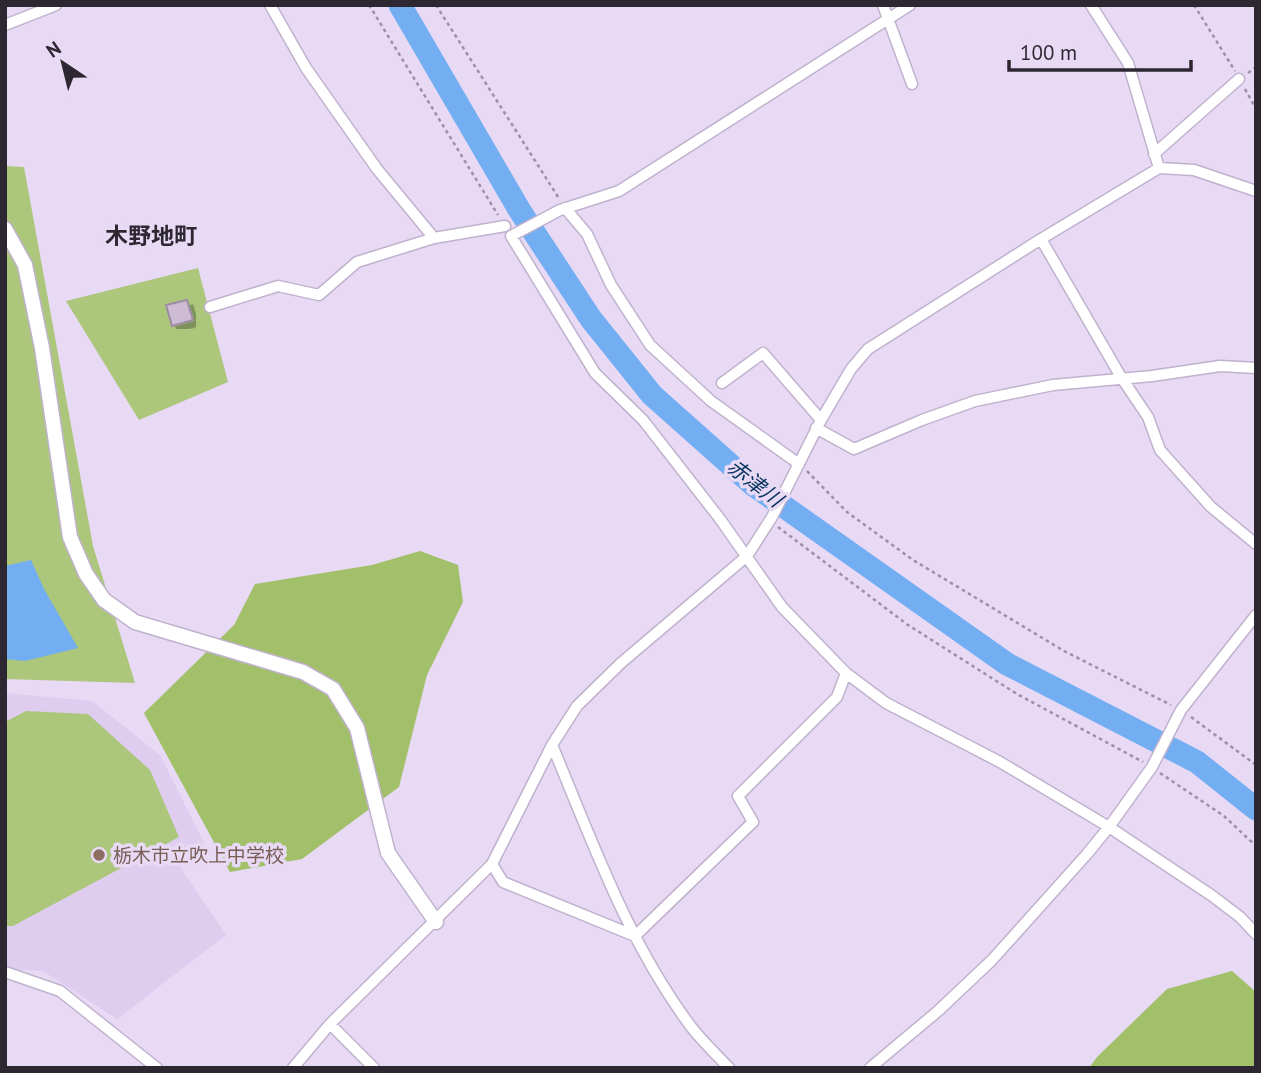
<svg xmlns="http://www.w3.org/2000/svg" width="1261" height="1073" font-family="'PT Sans','Noto Sans JP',sans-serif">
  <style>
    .built { fill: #dfcdf0 }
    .green { fill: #acc67c }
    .forest { fill: #a2bf6a }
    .water { fill: #73aef2 }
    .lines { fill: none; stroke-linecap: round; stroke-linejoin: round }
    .river { stroke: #73aef2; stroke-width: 23 }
    .building { fill: #cebbd5; stroke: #9e8ca4; stroke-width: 2; filter: url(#shadow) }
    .minor-casing { stroke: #c0b2cd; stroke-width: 13 }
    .tertiary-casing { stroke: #c0b2cd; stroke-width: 17 }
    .path { stroke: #9c91a6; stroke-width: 2.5; stroke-dasharray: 3.5 3.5; stroke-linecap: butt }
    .minor { stroke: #fff; stroke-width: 10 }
    .tertiary { stroke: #fff; stroke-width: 14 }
    .education-dot { fill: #8d6e63; stroke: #e8d9f5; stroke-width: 2.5 }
    .labels { text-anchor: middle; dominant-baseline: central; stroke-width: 7; stroke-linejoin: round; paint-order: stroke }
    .education-label { font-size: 19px; fill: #785e54; stroke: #e8d9f5; text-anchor: start }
    .water-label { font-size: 21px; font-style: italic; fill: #08335e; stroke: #e8d9f5 }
    .quarter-label { font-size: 23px; font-weight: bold; fill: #2d2732; stroke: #e8d9f5 }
  </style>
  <defs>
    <filter id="shadow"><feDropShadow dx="5.5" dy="5.5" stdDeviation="0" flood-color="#0004"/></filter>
  </defs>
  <rect width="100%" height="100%" fill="#e8d9f5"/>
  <path class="built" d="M5 693 92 701 160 755 204 843 180 867 226 935 117 1019 43 971 5 969Z"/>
  <path class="green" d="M5 166 24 167 93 546 135 683 5 679Z
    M198 268 228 382 139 420 66 301Z
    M26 711 88 714 150 770 179 837 13 926H5V722Z"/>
  <path class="forest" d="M420 551 458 565 463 602 427 675 399 787 302 859 230 872 144 713 234 625 255 584 372 565Z
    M1232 971 1256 992V1068H1089L1097 1057 1167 989Z"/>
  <path class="water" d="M31 560 44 589 78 648 25 661 5 659V566Z"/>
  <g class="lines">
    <path class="river" d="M400 5 520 211 591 319 652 395 752 484 1007 664 1197 762 1256 809"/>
  </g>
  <path class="building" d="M187 300 193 320 172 326 166 305Z"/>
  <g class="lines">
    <g class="minor-casing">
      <path id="minor" d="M270 5 306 68 377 169 434 238
        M883 5 912 84
        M910 5 619 191 560 210 511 236 595 373 643 420 720 519 782 607 846 673 886 703 1000 762 1109 827 1211 895 1240 917 1256 934
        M1091 5 1128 63 1159 168
        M5 25 56 5
        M1154 154 1239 79
        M565 208 587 234 611 285 650 345 711 401 799 464
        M1041 239 1121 377 1148 417 1160 450 1211 507 1256 544
        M210 307 278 286 319 295 357 262 434 238 505 226
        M722 383 763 353 821 420
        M816 428 854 449 922 420 975 401 1053 385 1152 376 1220 366 1256 368
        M552 745C593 843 628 943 692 1028 703 1042 717 1055 729 1068
        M492 864 503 882 635 936
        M635 936 753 822 738 796 837 697 846 673
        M5 972 60 991 157 1068
        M330 1024 374 1068
        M293 1068 330 1024 492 864 552 745 577 706 621 663 747 556 772 517 821 420 851 369 868 349 1041 239 1159 168 1194 170 1256 191
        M870 1068 938 1011 992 960 1087 854 1109 827 1152 767 1181 710 1256 615"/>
    </g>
    <g class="tertiary-casing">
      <path id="tertiary" d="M5 229 25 265 42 348 70 537 86 574 104 600 135 622 303 672 333 689 357 728 388 853 436 922"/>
    </g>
    <path class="path" d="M369 5 498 215
      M436 5 560 200
      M1194 5 1235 71
      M1248 73 1256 67
      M1245 89 1256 109
      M807 471 847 512 913 560 1064 651 1171 705
      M778 527 908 625 1017 694 1143 762
      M1191 717 1256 765
      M1160 773 1224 816 1256 846"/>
    <use href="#minor" class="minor"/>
    <use href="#tertiary" class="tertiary"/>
  </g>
  <circle class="education-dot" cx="99" cy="855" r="7"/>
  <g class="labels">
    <g class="education-label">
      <text x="113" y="855">栃木市立吹上中学校</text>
    </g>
    <g class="water-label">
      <text transform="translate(755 483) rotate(38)">赤津川</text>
    </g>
    <g class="quarter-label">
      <text x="151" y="235">木野地町</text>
    </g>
  </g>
  <rect width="1261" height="1073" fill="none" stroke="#2d2732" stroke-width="14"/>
  <g transform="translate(63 63) rotate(325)" stroke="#e8d9f5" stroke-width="5" paint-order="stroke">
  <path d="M0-5L12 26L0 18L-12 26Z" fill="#2d2732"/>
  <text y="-10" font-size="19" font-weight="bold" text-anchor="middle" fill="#2d2732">N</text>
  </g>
  <path d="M1009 60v10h182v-10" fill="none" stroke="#2d2732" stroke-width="3.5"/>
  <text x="1020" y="60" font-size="21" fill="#2d2732" stroke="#e8d9f5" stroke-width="5" paint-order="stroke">100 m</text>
</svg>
